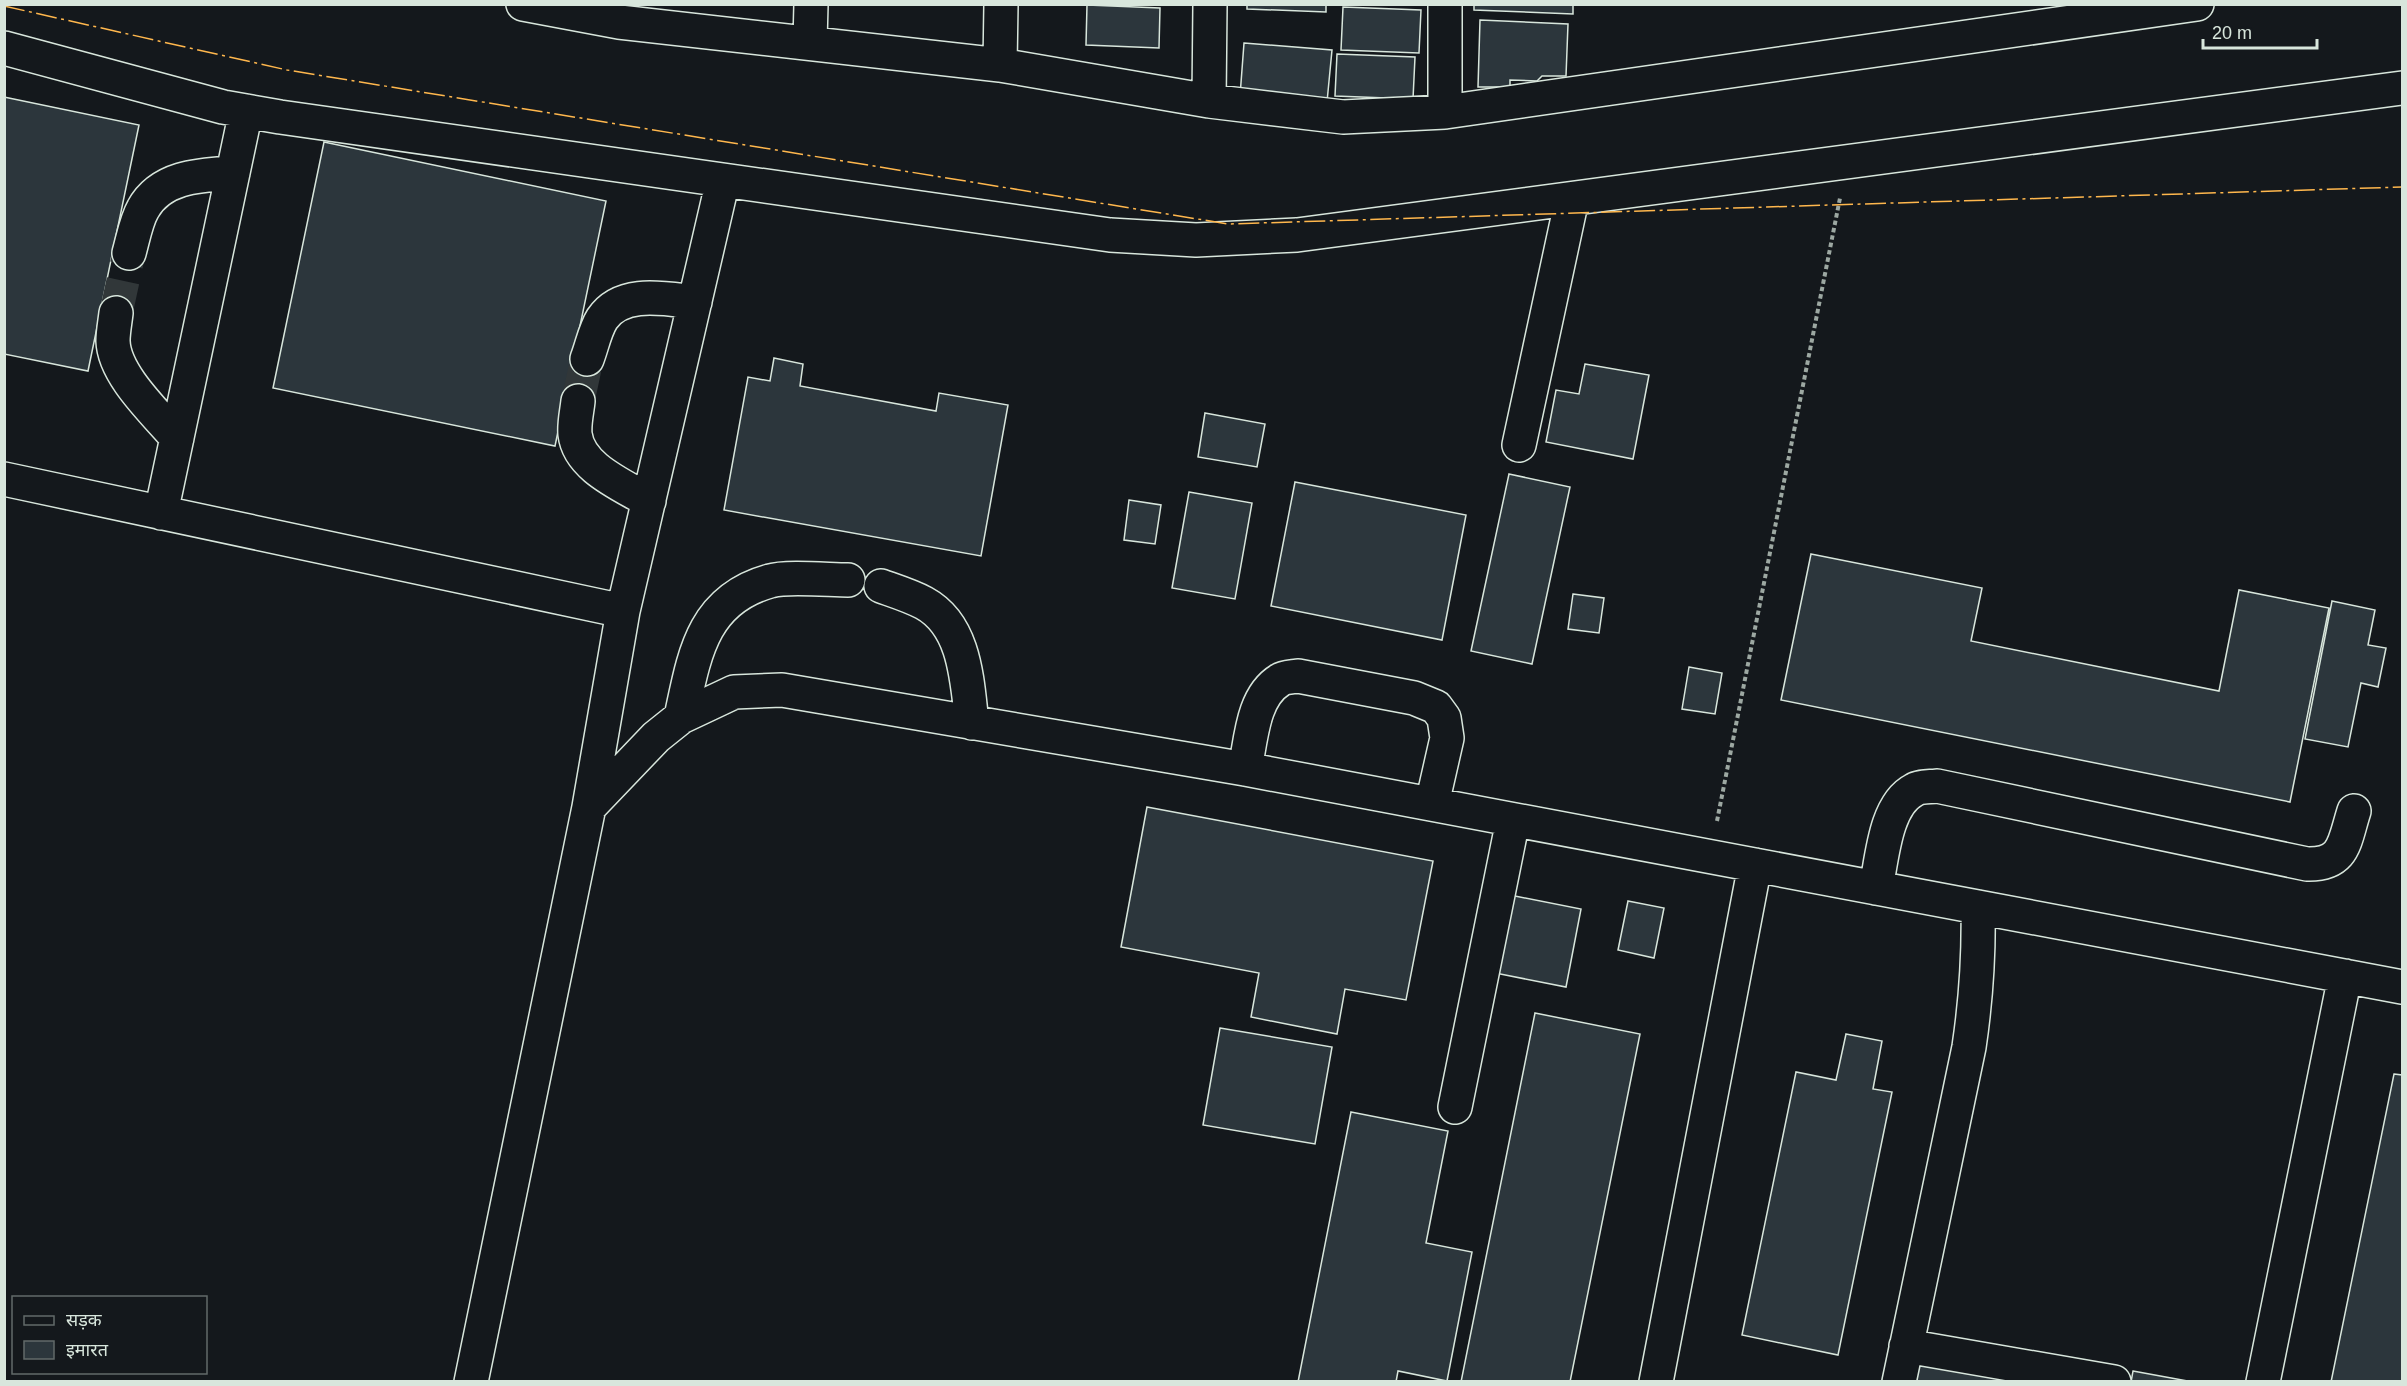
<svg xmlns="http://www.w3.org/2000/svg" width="2407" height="1386" font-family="Helvetica,'Noto Sans Devanagari',sans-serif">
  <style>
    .building { fill: #2c363c; stroke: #d8e6dc; stroke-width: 1.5 }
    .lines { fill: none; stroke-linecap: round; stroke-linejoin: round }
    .minor-tunnel { stroke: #313739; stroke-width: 33; stroke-dasharray: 33 16; stroke-linecap: butt }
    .minor-casing { stroke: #d8e6dc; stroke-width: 36 }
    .path { stroke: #9da8a2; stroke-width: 4; stroke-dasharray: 4.5 3; stroke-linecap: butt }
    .minor { stroke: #14181c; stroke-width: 33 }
    .power { stroke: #ffb74d; stroke-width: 1.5; stroke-dasharray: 21 4.5 3 4.5; stroke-linecap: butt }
  </style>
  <rect width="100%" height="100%" fill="#14181c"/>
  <path class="building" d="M1247 4H1326V12L1247 9Z
    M1474 4H1573V14L1474 10Z
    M1087 5 1160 8 1159 48 1086 45Z
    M1343 7 1421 10 1419 53 1341 50Z
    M1480 20 1568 24 1566 76H1542L1537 81 1510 80V87H1478Z
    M1244 43 1332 50 1327 102 1240 96Z
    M1337 54 1415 57 1413 99 1335 96Z
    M4 97 139 125 88 371 4 354Z
    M324 142 606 201 555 446 273 388Z
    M774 358 803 364 800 386 936 411 939 393 1008 405 981 556 724 510 748 377 770 381Z
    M1585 364 1649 375 1633 459 1546 442 1556 390 1579 394Z
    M1205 413 1265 424 1257 467 1198 457Z
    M1509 474 1570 487 1532 664 1471 651Z
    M1295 482 1466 515 1442 640 1271 606Z
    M1189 492 1252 503 1235 599 1172 588Z
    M1129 500 1161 505 1155 544 1124 540Z
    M1811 554 1982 588 1971 641 2219 691 2239 590 2329 608 2290 802 1781 700Z
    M1573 594 1604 598 1599 633 1568 629Z
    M2332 601 2375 610 2368 645 2386 648 2378 687 2361 683 2348 747 2305 739Z
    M1689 667 1722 673 1715 714 1682 709Z
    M1147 807 1433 861 1406 1000 1345 989 1337 1034 1251 1017 1259 973 1121 947Z
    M1510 895 1581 909 1566 987 1495 973Z
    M1628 901 1664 908 1654 958 1618 950Z
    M1535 1013 1640 1034 1570 1382H1461Z
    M1220 1028 1332 1047 1315 1144 1203 1125Z
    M1846 1034 1882 1041 1873 1089 1892 1092 1838 1355 1742 1335 1796 1072 1836 1080Z
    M2394 1074 2402 1075V1382H2331Z
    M1351 1112 1448 1131 1426 1243 1472 1252 1447 1381 1398 1371 1396 1382H1298Z
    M1908 1359 2036 1382H1904Z
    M2133 1371 2193 1382H2131Z"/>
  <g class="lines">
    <path class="minor-tunnel" d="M116 313 129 253
      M578 401 587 359"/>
    <g class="minor-casing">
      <path id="minor" d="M523 4 619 22 1000 65 1209 101 1343 117 1445 112 2197 4
        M1445 4V112
        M810 42 811 4
        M4 48 223 107 280 117 1110 235 1196 240 1297 235 2402 88
        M1000 65 1001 4
        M1209 101 1210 4
        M129 253C133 239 136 221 143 209 161 176 201 175 233 173
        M116 313C115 322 113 332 113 341 114 375 156 413 177 438
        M587 359C592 346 595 330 602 319 622 289 666 299 695 302
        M578 401C577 411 574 423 575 434 579 468 623 485 649 501
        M1519 445 1572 199
        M4 479 623 611
        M161 513 246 111
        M881 586C895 591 911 596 924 603 966 626 967 682 972 723
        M681 717C694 657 701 600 770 581 786 576 830 580 848 580
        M1245 769C1251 741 1252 697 1280 680 1284 677 1292 677 1298 676L1414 698 1436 707 1444 718 1447 738 1432 804
        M589 807 656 737 681 717 734 692 782 690 1245 769 2402 987
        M1876 888C1882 859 1885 805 1914 790 1920 786 1930 787 1937 786L2307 864C2345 865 2344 842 2354 811
        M1455 1107 1513 820
        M1906 1346 2114 1382
        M471 1382 589 807 623 611 723 180
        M1656 1382 1755 865
        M1899 1382 1969 1047C1976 1000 1979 955 1978 907
        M2263 1382 2345 976"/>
    </g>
    <path class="path" d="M1717 821 1840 198"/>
    <use href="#minor" class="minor"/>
    <path class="power" d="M4 6 287 70 1228 224 2402 187"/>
  </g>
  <rect width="2407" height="1386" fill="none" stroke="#d8e6dc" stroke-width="12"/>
  <rect x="12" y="1296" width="195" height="78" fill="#14181c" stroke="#626a69" stroke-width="1.5"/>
  <rect x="24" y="1316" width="30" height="9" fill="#14181c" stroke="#626a69" stroke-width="1.5"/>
  <text x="66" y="1326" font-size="18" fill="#d8e6dc">सड़क</text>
  <rect x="24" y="1341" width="30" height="18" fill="#2c363c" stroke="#626a69" stroke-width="1.5"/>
  <text x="66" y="1356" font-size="18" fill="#d8e6dc">इमारत</text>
  <path d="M2203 39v9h114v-9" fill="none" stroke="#d8e6dc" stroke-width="3"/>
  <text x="2212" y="39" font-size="18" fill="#d8e6dc" stroke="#14181c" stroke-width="4.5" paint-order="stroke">20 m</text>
</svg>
